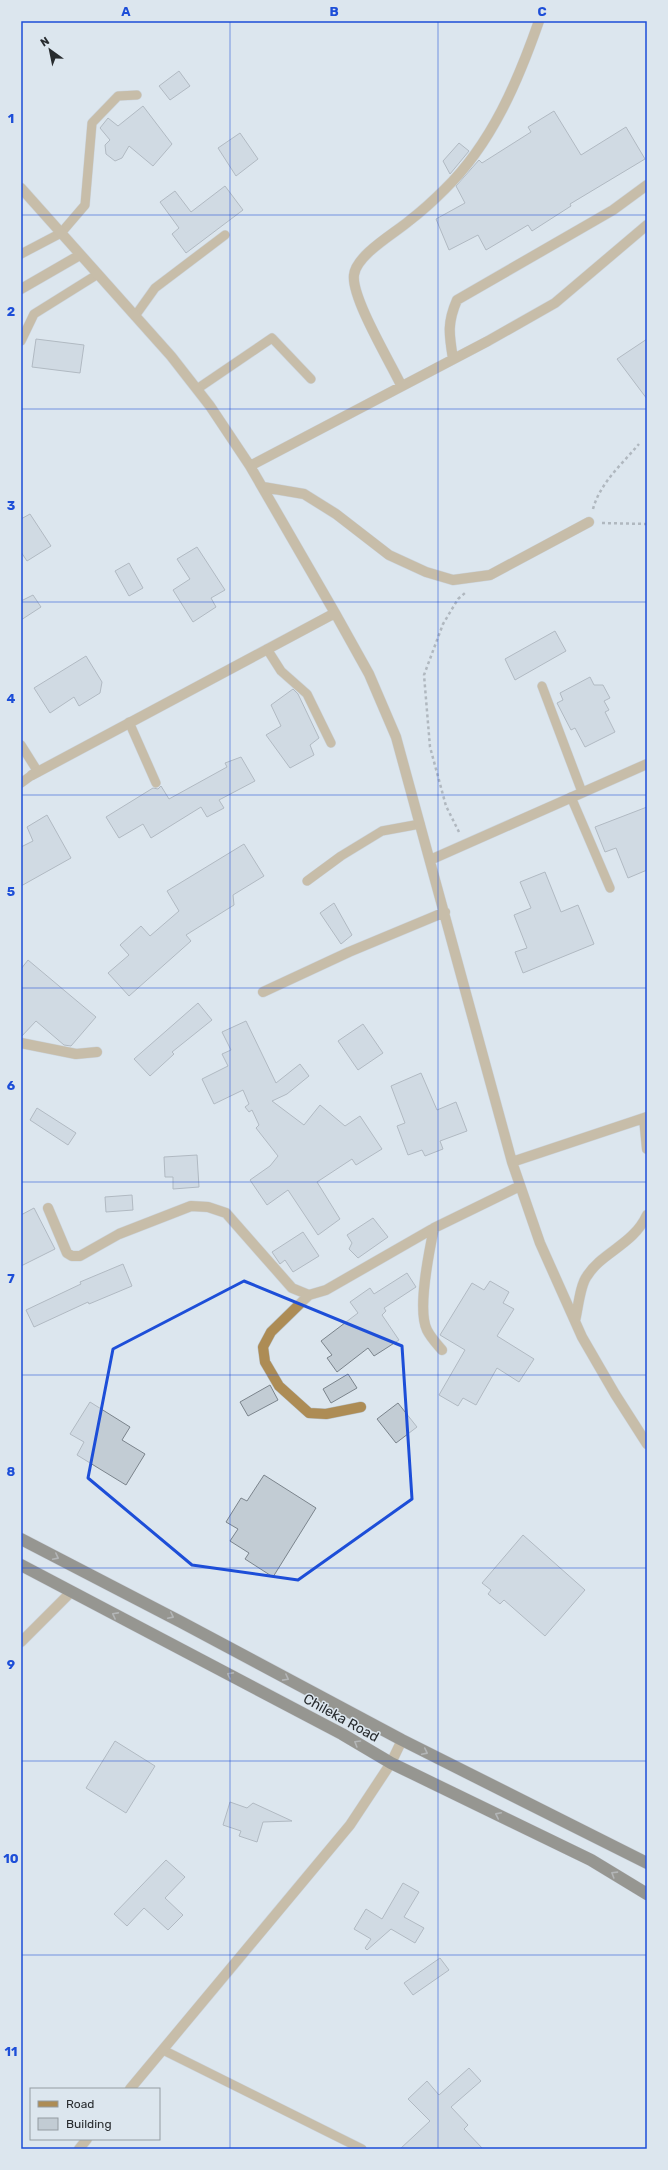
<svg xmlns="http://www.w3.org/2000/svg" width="668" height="2170" font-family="Rubik,sans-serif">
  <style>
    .building { fill: #c2ccd4; stroke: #7b848c }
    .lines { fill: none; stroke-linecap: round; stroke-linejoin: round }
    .lane-casing { stroke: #b8c1c8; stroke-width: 10 }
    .street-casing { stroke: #b8c1c8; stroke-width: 11 }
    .highway-casing { stroke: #b8c1c8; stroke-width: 13 }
    .path { stroke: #7a8186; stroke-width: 2.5; stroke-dasharray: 3 3; stroke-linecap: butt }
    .lane { stroke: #ad8c55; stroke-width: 9 }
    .street { stroke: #ad8c55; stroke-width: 10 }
    .highway { stroke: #423521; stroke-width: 12 }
    .oneway { stroke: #807c73 }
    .marked { fill: none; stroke: #1d4ed8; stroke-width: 3; stroke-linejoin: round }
    .grid { fill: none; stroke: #1d4ed8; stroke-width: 1; stroke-opacity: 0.55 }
    .labels { text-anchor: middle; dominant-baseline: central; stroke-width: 3; stroke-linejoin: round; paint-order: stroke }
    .street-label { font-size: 14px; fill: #282c2f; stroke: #dce6ee }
    .neatline { fill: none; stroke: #1d4ed8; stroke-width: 1.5 }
    .grid-label { font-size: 13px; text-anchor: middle; font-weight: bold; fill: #1d4ed8 }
  </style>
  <rect width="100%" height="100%" fill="#dce6ee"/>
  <path class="building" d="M179 71 190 86 170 100 159 86Z
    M143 106 172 144 153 166 129 146 122 158 115 161 106 154 105 145 110 140 100 128 108 118 118 126Z
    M554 111 581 155 626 127 645 159 570 204 571 206 532 231 528 225 486 250 478 235 449 250 436 219 465 203 456 186 479 160 482 163 531 132 528 127Z
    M240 133 258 159 236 176 218 148Z
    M459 143 469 151 450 174 443 161Z
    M225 186 243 210 186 253 172 234 179 228 160 202 175 191 191 212Z
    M36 339 84 345 80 373 32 367Z
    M647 339V399L617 359Z
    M30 514 51 546 27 561 21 552V519Z
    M197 547 225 590 211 598 216 607 193 622 173 590 190 579 177 559Z
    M129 563 143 588 129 596 115 571Z
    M33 595 41 607 21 620V601Z
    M555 631 566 651 515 680 505 659Z
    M86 656 102 682 100 693 79 706 74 697 50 713 34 688Z
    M590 677 594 685H603L610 698 604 701 609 710 605 712 615 732 585 747 575 728 571 730 557 703 563 700 560 693Z
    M293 689 298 694 319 738 310 745 314 755 290 768 266 735 281 726 271 705Z
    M241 757 255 781 219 800 224 808 207 817 201 807 151 838 143 824 119 838 106 817 153 788 158 789 161 786 169 799 227 767 225 763Z
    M647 807V870L628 878 616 848 605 852 595 827Z
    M47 815 71 858 21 886V847L33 841 27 827Z
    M244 844 264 876 233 895 234 905 186 935 191 941 129 996 108 973 129 955 120 945 141 926 150 936 179 911 167 891Z
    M545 872 561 912 578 905 594 944 523 973 515 952 527 948 514 915 531 908 520 882Z
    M334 903 352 935 341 944 320 913Z
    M28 960 96 1017 71 1046 64 1045 36 1021 21 1037V969Z
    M198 1003 212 1020 172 1052 174 1054 150 1076 134 1059Z
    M246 1021 276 1083 300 1064 309 1076 287 1094 272 1101 304 1125 320 1105 345 1126 360 1116 382 1149 356 1165 352 1159 317 1182 340 1219 318 1235 288 1190 267 1205 250 1180 270 1166 278 1156 256 1128 259 1125 252 1110 249 1112 245 1107 249 1104 243 1090 214 1104 202 1079 228 1066 222 1054 231 1050 222 1032Z
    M363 1024 383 1053 358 1070 338 1041Z
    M421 1073 437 1110 456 1102 467 1131 440 1141 443 1149 425 1156 422 1150 408 1155 397 1126 405 1123 391 1086Z
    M37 1108 76 1133 68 1145 30 1120Z
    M197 1155 199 1187 173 1189V1177H165L164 1157Z
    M132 1195 133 1210 106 1212 105 1197Z
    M34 1208 55 1249 21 1266V1215Z
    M373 1218 388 1237 358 1258 349 1249 352 1243 347 1235Z
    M303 1232 319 1256 293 1272 285 1260 280 1264 272 1252Z
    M123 1264 132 1286 89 1304 88 1302 34 1327 26 1310 81 1284 80 1282Z
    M407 1273 416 1287 384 1308 386 1311 382 1315 399 1340 374 1356 368 1348 337 1372 327 1358 332 1355 321 1341 358 1313 350 1302 370 1288 374 1294Z
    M490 1281 509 1292 503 1303 514 1309 497 1336 534 1359 519 1382 497 1368 476 1405 463 1398 458 1406 439 1395 465 1350 440 1335 472 1283 484 1290Z
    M348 1374 357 1388 331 1403 323 1389Z
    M270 1385 278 1400 248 1416 240 1402Z
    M90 1402 130 1427 122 1440 145 1454 126 1485 77 1455 84 1442 70 1434Z
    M398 1403 417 1427 396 1443 377 1419Z
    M264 1475 316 1508 273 1577 245 1559 249 1553 230 1541 238 1529 226 1522 241 1498 247 1501Z
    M523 1535 585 1590 545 1636 504 1600 500 1604 488 1594 491 1590 482 1583Z
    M115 1741 155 1766 126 1813 86 1788Z
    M230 1802 247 1808 253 1803 292 1821 263 1822 257 1842 239 1836 241 1831 223 1825Z
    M166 1860 185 1877 165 1898 183 1915 168 1930 144 1908 127 1926 114 1914Z
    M403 1883 419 1892 404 1917 424 1928 415 1943 391 1929 367 1950 365 1948 371 1939 354 1929 366 1909 382 1919Z
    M440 1958 449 1970 413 1995 404 1983Z
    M469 2068 481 2081 451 2107 468 2125 464 2129 483 2149H400L430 2121 408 2099 427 2081 439 2095Z"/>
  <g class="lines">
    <g class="lane-casing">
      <path id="lane" d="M21 254 61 233 85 205 92 123 118 96 137 95
        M135 316 155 288 225 235
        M21 341 34 314 98 274
        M197 389 272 338 311 379
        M267 649 281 671 307 694 331 743
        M542 686 582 792
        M129 722 156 783
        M21 745 38 772
        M21 783 32 775
        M571 797 610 888
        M307 881 341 856 382 831 420 824
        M163 2050 362 2149"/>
    </g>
    <g class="street-casing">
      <path id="street" d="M21 188 171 356 210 406 250 466 335 613 369 674 396 737 512 1162 540 1243 582 1337 615 1394 647 1444
        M21 289 80 255
        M453 359C449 334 447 323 457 300L613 210 647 185
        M401 385C390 362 351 297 354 275 356 255 395 233 409 221 422 211 434 200 445 189 492 143 518 81 539 21
        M250 466 488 341 555 303 647 225
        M263 487 304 494 336 514 389 555 426 572 453 580 490 575 589 522
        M32 775 335 613
        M430 860 647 764
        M263 992 349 952 445 912
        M21 1043 76 1054 97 1052
        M644 1118 647 1149
        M512 1162 647 1117
        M48 1208 67 1253 72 1256H80L119 1234 191 1206 208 1207 226 1213 292 1288 309 1295 326 1290 434 1228 520 1186
        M434 1228C429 1252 417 1310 427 1330 431 1338 437 1344 442 1350
        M309 1295 271 1332 263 1347 265 1362 279 1386 309 1413 326 1414 361 1407
        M575 1321C578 1309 580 1285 587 1276 602 1252 633 1245 647 1215
        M21 1642 71 1592
        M130 2089 350 1825 391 1763 402 1740
        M79 2149 87 2139"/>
    </g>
    <g class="highway-casing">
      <path id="highway" d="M21 1539 181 1622 402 1740 647 1863
        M21 1565 342 1734 391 1763 591 1860 647 1894"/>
    </g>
    <path class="path" d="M593 509C600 483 622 464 639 444
      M602 523 647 524
      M459 832 446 806 430 747 424 675 443 624 458 599 465 593"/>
    <use href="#lane" class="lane"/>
    <use href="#street" class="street"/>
    <use href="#highway" class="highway"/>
  </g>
  <defs><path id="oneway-chevron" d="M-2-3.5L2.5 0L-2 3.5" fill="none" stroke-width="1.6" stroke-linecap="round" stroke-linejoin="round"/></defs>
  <g class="oneway">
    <use href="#oneway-chevron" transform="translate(56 1557) rotate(27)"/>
    <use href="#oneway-chevron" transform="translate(115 1615) rotate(-152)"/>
    <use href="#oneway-chevron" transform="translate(171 1616) rotate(27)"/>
    <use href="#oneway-chevron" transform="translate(230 1675) rotate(-152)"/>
    <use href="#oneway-chevron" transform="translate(286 1678) rotate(28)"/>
    <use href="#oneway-chevron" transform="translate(357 1743) rotate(-149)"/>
    <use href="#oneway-chevron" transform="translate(425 1752) rotate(26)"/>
    <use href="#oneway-chevron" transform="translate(498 1815) rotate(-154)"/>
    <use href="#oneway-chevron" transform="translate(614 1874) rotate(-148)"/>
  </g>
  <path d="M0 0H668V2170H0ZM244 1281 402 1346 412 1499 298 1580 192 1565 88 1478 113 1349Z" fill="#dce6ee" fill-opacity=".55" fill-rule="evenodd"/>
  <path class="marked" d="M244 1281 402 1346 412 1499 298 1580 192 1565 88 1478 113 1349Z"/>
  <path class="grid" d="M230 21V2149M438 21V2149M21 215H647M21 409H647M21 602H647M21 795H647M21 988H647M21 1182H647M21 1375H647M21 1568H647M21 1761H647M21 1955H647"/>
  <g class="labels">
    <g class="street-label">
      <text transform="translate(341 1718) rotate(29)">Chileka Road</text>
    </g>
  </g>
  <rect width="668" height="2170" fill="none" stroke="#dce6ee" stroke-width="44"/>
  <rect x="30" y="2088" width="130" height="52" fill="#dce6ee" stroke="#949ca2"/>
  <rect x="38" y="2101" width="20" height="6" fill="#ad8c55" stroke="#949ca2"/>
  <text x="66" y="2108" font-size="12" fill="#282c2f">Road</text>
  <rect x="38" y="2118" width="20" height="12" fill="#c2ccd4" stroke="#949ca2"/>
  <text x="66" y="2128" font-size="12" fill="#282c2f">Building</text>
  <g transform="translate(50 50) rotate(327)" stroke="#dce6ee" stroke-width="3" paint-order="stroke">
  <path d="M0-3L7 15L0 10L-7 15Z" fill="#282c2f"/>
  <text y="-6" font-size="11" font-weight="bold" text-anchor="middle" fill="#282c2f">N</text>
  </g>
  <rect x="22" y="22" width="624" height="2126" class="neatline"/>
  <g class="grid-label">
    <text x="126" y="16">A</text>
    <text x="334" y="16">B</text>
    <text x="542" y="16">C</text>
    <text x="11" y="123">1</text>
    <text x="11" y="316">2</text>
    <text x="11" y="510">3</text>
    <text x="11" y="703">4</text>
    <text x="11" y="896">5</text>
    <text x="11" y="1090">6</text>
    <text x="11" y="1283">7</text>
    <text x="11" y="1476">8</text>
    <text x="11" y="1669">9</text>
    <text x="11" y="1863">10</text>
    <text x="11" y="2056">11</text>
  </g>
</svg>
